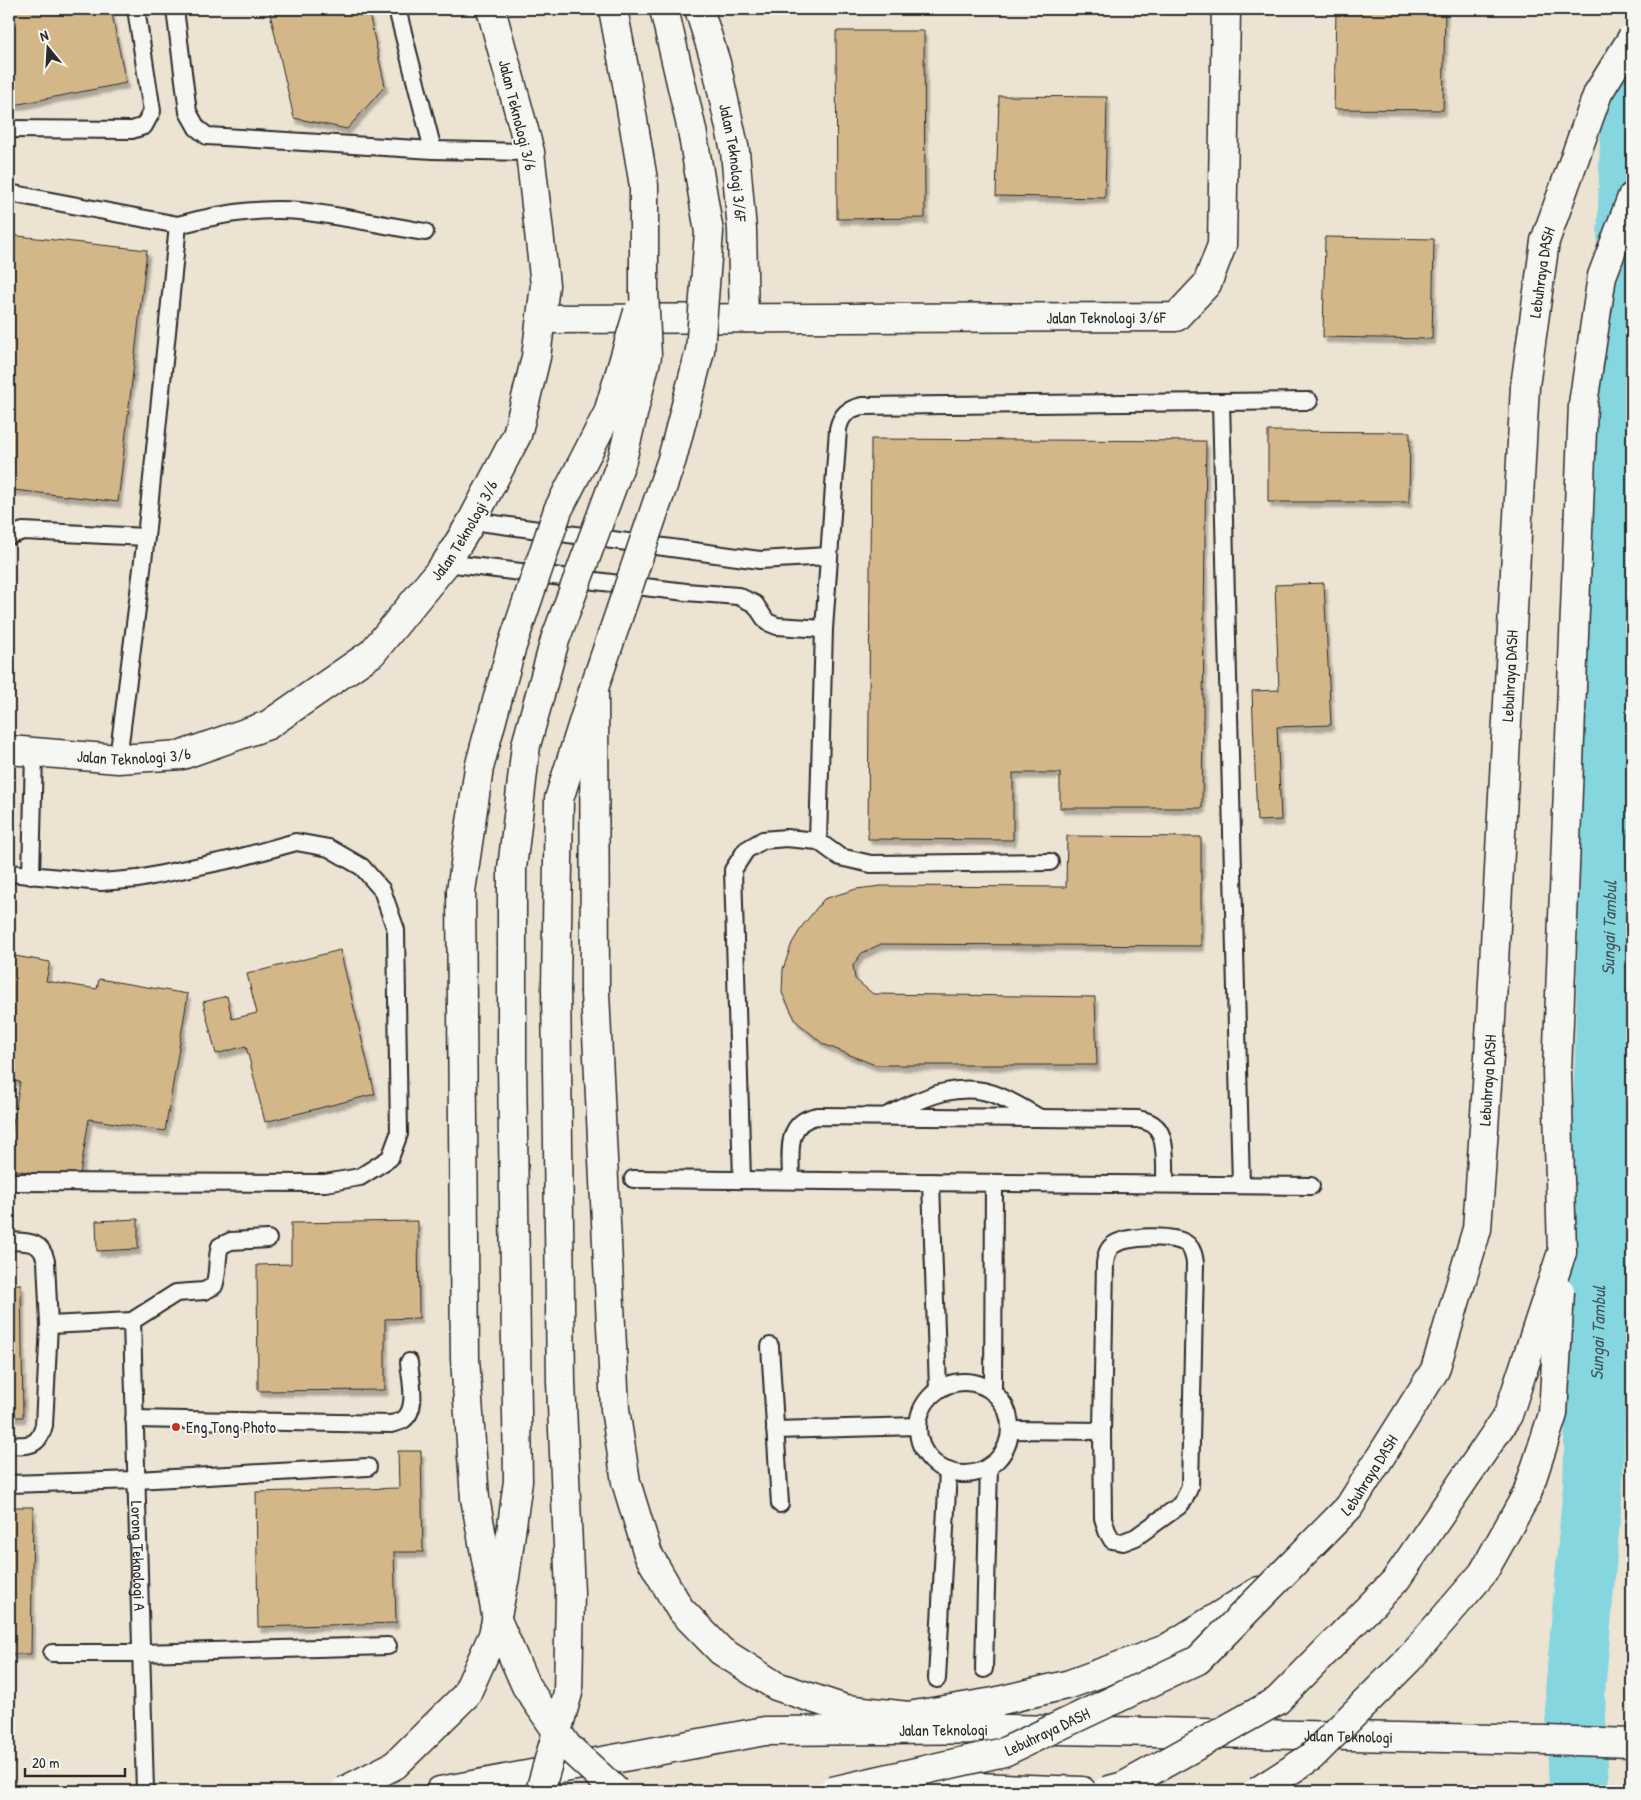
<svg xmlns="http://www.w3.org/2000/svg" width="1641" height="1800" font-family="'Patrick Hand',sans-serif">
  <style>
    .lines { fill: none; stroke-linecap: round; stroke-linejoin: round }
    .river { stroke: #86d6e0; stroke-width: 60 }
    .building { fill: #d4b788; stroke: #2b2b2b; filter: url(#shadow) }
    .lane-casing { stroke: #2b2b2b; stroke-width: 20 }
    .street-casing { stroke: #2b2b2b; stroke-width: 31 }
    .secondary-casing { stroke: #2b2b2b; stroke-width: 31 }
    .highway-casing { stroke: #2b2b2b; stroke-width: 31 }
    .lane { stroke: #f6f6f2; stroke-width: 16 }
    .street { stroke: #f6f6f2; stroke-width: 28 }
    .secondary { stroke: #f6f6f2; stroke-width: 28 }
    .highway { stroke: #f6f6f2; stroke-width: 28 }
    .highway-bridge-casing { stroke: #2b2b2b; stroke-width: 31; stroke-linecap: butt }
    .highway-bridge { stroke: #f6f6f2; stroke-width: 28 }
    .poi-dot { fill: #c8321e; stroke: #f6f6f2; stroke-width: 2 }
    .labels { text-anchor: middle; dominant-baseline: central; stroke-width: 4; stroke-linejoin: round; paint-order: stroke }
    .street-label { font-size: 16px; fill: #2b2b2b; stroke: #f6f6f2 }
    .poi-label { font-size: 16px; fill: #2b2b2b; stroke: #f6f6f2; text-anchor: start }
    .water-label { font-size: 18px; font-style: italic; fill: #425658; stroke: #f6f6f2 }
  </style>
  <defs>
    <filter id="shadow"><feDropShadow dx="3" dy="5.5" stdDeviation="1" flood-color="#0004"/></filter>
  </defs>
  <rect width="100%" height="100%" fill="#ece3d2"/>
  <filter id="ink" filterUnits="userSpaceOnUse"><feTurbulence type="fractalNoise" baseFrequency=".02" numOctaves="2"/><feDisplacementMap in="SourceGraphic" scale="10" xChannelSelector="R" yChannelSelector="G"/><feConvolveMatrix kernelMatrix="1 2 1 2 8 2 1 2 1" color-interpolation-filters="sRGB"/></filter>
  <g filter="url(#ink)">
    <g class="lines">
      <path class="river" id="s1" d="M1579 1791 1575 1692 1593 1485 1632 64"/>
    </g>
    <path class="building" d="M9 9H111L126 83 9 106Z
      M269 9H368L385 86 347 129 294 118Z
      M1336 9 1445 10 1443 110 1334 109Z
      M836 31H924L925 218 837 219Z
      M999 96 1107 97 1105 198 996 196Z
      M9 235 147 250 118 502 14 490 9 483Z
      M1325 237 1434 239 1432 339 1323 337Z
      M1268 431 1410 432 1409 502H1268Z
      M871 439 1206 441 1202 808H1060V773H1013V840L868 839Z
      M1324 583 1331 725 1277 727 1281 820 1257 821 1252 691 1279 690 1275 585Z
      M1067 836 1201 837V946L881 944 862 953 853 965 855 979 873 994 1095 997 1097 1065H875L823 1044 796 1021 782 993 783 969 792 943 803 925 824 899 856 889 881 886 1066 887Z
      M340 950 375 1094 265 1122 246 1046 216 1054 203 1002 227 996 232 1019 257 1013 247 974Z
      M9 955 50 962 46 981 97 989 99 979 188 994 165 1131 89 1119 79 1180 9 1169V1148L20 1082 9 1080Z
      M138 1219V1249L97 1251 96 1221Z
      M418 1221 419 1318 385 1319V1390L258 1391 257 1265 291 1264V1223Z
      M9 1284H21L23 1417H9Z
      M398 1451H421L423 1552H394L396 1623 258 1627 256 1492 399 1488Z
      M9 1507H33L31 1654H9Z"/>
    <g class="lines">
      <g class="lane-casing">
        <g id="lane">
          <path d="M175 9 188 112 197 128 207 136 433 150 530 152"/>
          <path d="M397 9 433 150"/>
          <path d="M9 129 132 130 144 126 152 111 136 9"/>
          <path d="M9 193 178 225C215 215 260 207 300 211 342 216 384 225 425 232"/>
          <path d="M1221 402 1241 1185"/>
          <path d="M472 521 760 560 828 556"/>
          <path d="M9 536 23 531 146 537"/>
          <path d="M446 563 686 592 738 596 755 604 767 622 777 626 824 629"/>
          <path d="M118 759 146 537 178 225"/>
          <path d="M818 841 824 629 838 429C841 415 848 409 862 406L1309 401"/>
          <path d="M9 873 101 882 138 879 238 858 296 842 329 848 362 867 382 890 396 930 399 1134 390 1158 360 1177 325 1183 9 1182"/>
          <path d="M31 876 34 753"/>
          <path d="M888 1115C923 1098 960 1079 999 1096 1013 1102 1026 1110 1040 1118"/>
          <path d="M633 1179 1311 1186"/>
          <path d="M742 1180 733 870 746 850 763 840 786 838 818 841 840 857 871 864 1050 862"/>
          <path d="M791 1180C791 1154 784 1122 817 1116L1138 1119C1145 1121 1152 1122 1156 1127 1167 1137 1165 1170 1165 1184"/>
          <path d="M931 1182 938 1390"/>
          <path d="M9 1241C27 1242 41 1240 46 1261L49 1325 44 1425C39 1447 28 1446 9 1445"/>
          <path id="s2" d="M132 1321 145 1791"/>
          <path d="M49 1325 132 1321 176 1293 204 1291 214 1286C219 1272 216 1260 220 1246L231 1241 268 1239"/>
          <path d="M770 1346 780 1504"/>
          <circle cx="964" cy="1428" r="46"/>
          <path d="M993 1392 994 1183"/>
          <path d="M134 1419 391 1424C395 1423 400 1422 403 1420 419 1409 410 1378 409 1362"/>
          <path d="M775 1430 918 1426"/>
          <path d="M1010 1430 1102 1431 1105 1263C1106 1257 1107 1250 1112 1246 1124 1235 1176 1234 1188 1245 1193 1250 1194 1256 1195 1263L1190 1486 1184 1500 1179 1506 1136 1537 1123 1542 1112 1540 1107 1531 1103 1518 1102 1431"/>
          <path d="M9 1484 136 1480 368 1467"/>
          <path d="M52 1653H141L388 1646"/>
          <path d="M984 1669 989 1466"/>
          <path d="M937 1679 948 1471"/>
        </g>
      </g>
      <g class="street-casing">
        <g id="street">
          <path id="s3" d="M699 9 716 63 735 151 742 230 744 318"/>
          <path id="s4" d="M541 319 1176 317 1207 284 1222 245 1226 9"/>
          <path id="s5" d="M9 750 118 759 182 755 268 725 372 653 446 563 472 521 517 435 536 357 545 285 530 152 491 9"/>
        </g>
      </g>
      <g class="secondary-casing">
        <g id="secondary">
          <path id="s6" d="M440 1791 765 1731 1007 1729 1546 1740 1632 1743"/>
          <path d="M878 1791 974 1787 1082 1791"/>
        </g>
      </g>
      <g class="highway-casing">
        <path id="highway" d="M613 9 627 84 644 186V290
          M595 993 615 1409 626 1482 648 1554 680 1609 721 1651 776 1686 845 1709 908 1716 994 1702 1070 1684 1166 1649 1259 1591
          M1562 1252 1557 1072 1583 404 1602 276 1632 197"/>
      </g>
      <use href="#lane" class="lane"/>
      <use href="#street" class="street"/>
      <use href="#secondary" class="secondary"/>
      <use href="#highway" class="highway"/>
      <g class="highway-bridge-casing">
        <g id="highway-bridge">
          <path d="M595 993 594 688 672 459 700 351 709 232 692 130 664 9"/>
          <path d="M344 1791 395 1765 466 1695 493 1635 505 1577 518 1481 512 1064V869L526 745 555 640 622 460 647 356 644 290"/>
          <path d="M540 1791 568 1693 570 1593 561 1382 556 988 559 799 594 688"/>
          <path d="M616 1791 567 1746 526 1686 497 1620 475 1498 465 1359 461 891 479 768 511 649 558 510 608 413 638 312"/>
          <path id="s7" d="M832 1791 1004 1752 1198 1660 1349 1507 1435 1370 1477 1229 1489 1056 1525 386 1545 241 1598 93 1632 38"/>
          <path d="M1106 1791 1124 1786 1277 1701 1395 1581 1508 1415 1562 1252"/>
          <path d="M1258 1791 1311 1757 1408 1660 1483 1573 1527 1494 1553 1414 1560 1291"/>
        </g>
      </g>
      <use href="#highway-bridge" class="highway-bridge"/>
    </g>
  </g>
  <circle class="poi-dot" cx="176" cy="1427" r="5"/>
  <g class="labels">
    <g class="street-label">
      <text transform="translate(518 115) rotate(76)">Jalan Teknologi 3/6</text>
      <text stroke="none"><textPath href="#s3" startOffset="158">Jalan Teknologi 3/6F</textPath></text>
      <text stroke="none"><textPath href="#s7" startOffset="1874">Lebuhraya DASH</textPath></text>
      <text stroke="none"><textPath href="#s4" startOffset="565">Jalan Teknologi 3/6F</textPath></text>
      <text stroke="none"><textPath href="#s5" startOffset="545">Jalan Teknologi 3/6</textPath></text>
      <text stroke="none"><textPath href="#s7" startOffset="1469">Lebuhraya DASH</textPath></text>
      <text stroke="none"><textPath href="#s5" startOffset="125">Jalan Teknologi 3/6</textPath></text>
      <text stroke="none"><textPath href="#s7" startOffset="1064">Lebuhraya DASH</textPath></text>
      <text stroke="none"><textPath href="#s7" startOffset="644">Lebuhraya DASH</textPath></text>
      <text stroke="none"><textPath href="#s2" startOffset="235">Lorong Teknologi A</textPath></text>
      <text stroke="none"><textPath href="#s6" startOffset="509">Jalan Teknologi</textPath></text>
      <text stroke="none"><textPath href="#s7" startOffset="224">Lebuhraya DASH</textPath></text>
      <text stroke="none"><textPath href="#s6" startOffset="914">Jalan Teknologi</textPath></text>
    </g>
    <g class="poi-label">
      <text x="186" y="1427">Eng Tong Photo</text>
    </g>
    <g class="water-label">
      <text stroke="none"><textPath href="#s1" startOffset="864">Sungai Tambul</textPath></text>
      <text stroke="none"><textPath href="#s1" startOffset="459">Sungai Tambul</textPath></text>
    </g>
  </g>
  <rect width="1641" height="1800" fill="none" stroke="#f6f6f2" stroke-width="30"/>
  <rect x="15" y="15" width="1611" height="1770" fill="none" stroke="#2b2b2b" stroke-width="2" filter="url(#ink)"/>
  <g transform="translate(48 48) rotate(342)" stroke="#f6f6f2" stroke-width="4" paint-order="stroke">
  <path d="M0-4L9 19L0 12L-9 19Z" fill="#2b2b2b"/>
  <text y="-8" font-size="14" font-weight="bold" text-anchor="middle" fill="#2b2b2b">N</text>
  </g>
  <path d="M25 1768v8h100v-8" fill="none" stroke="#2b2b2b" stroke-width="2.5"/>
  <text x="32" y="1768" font-size="15" fill="#2b2b2b" stroke="#f6f6f2" stroke-width="4" paint-order="stroke">20 m</text>
</svg>
